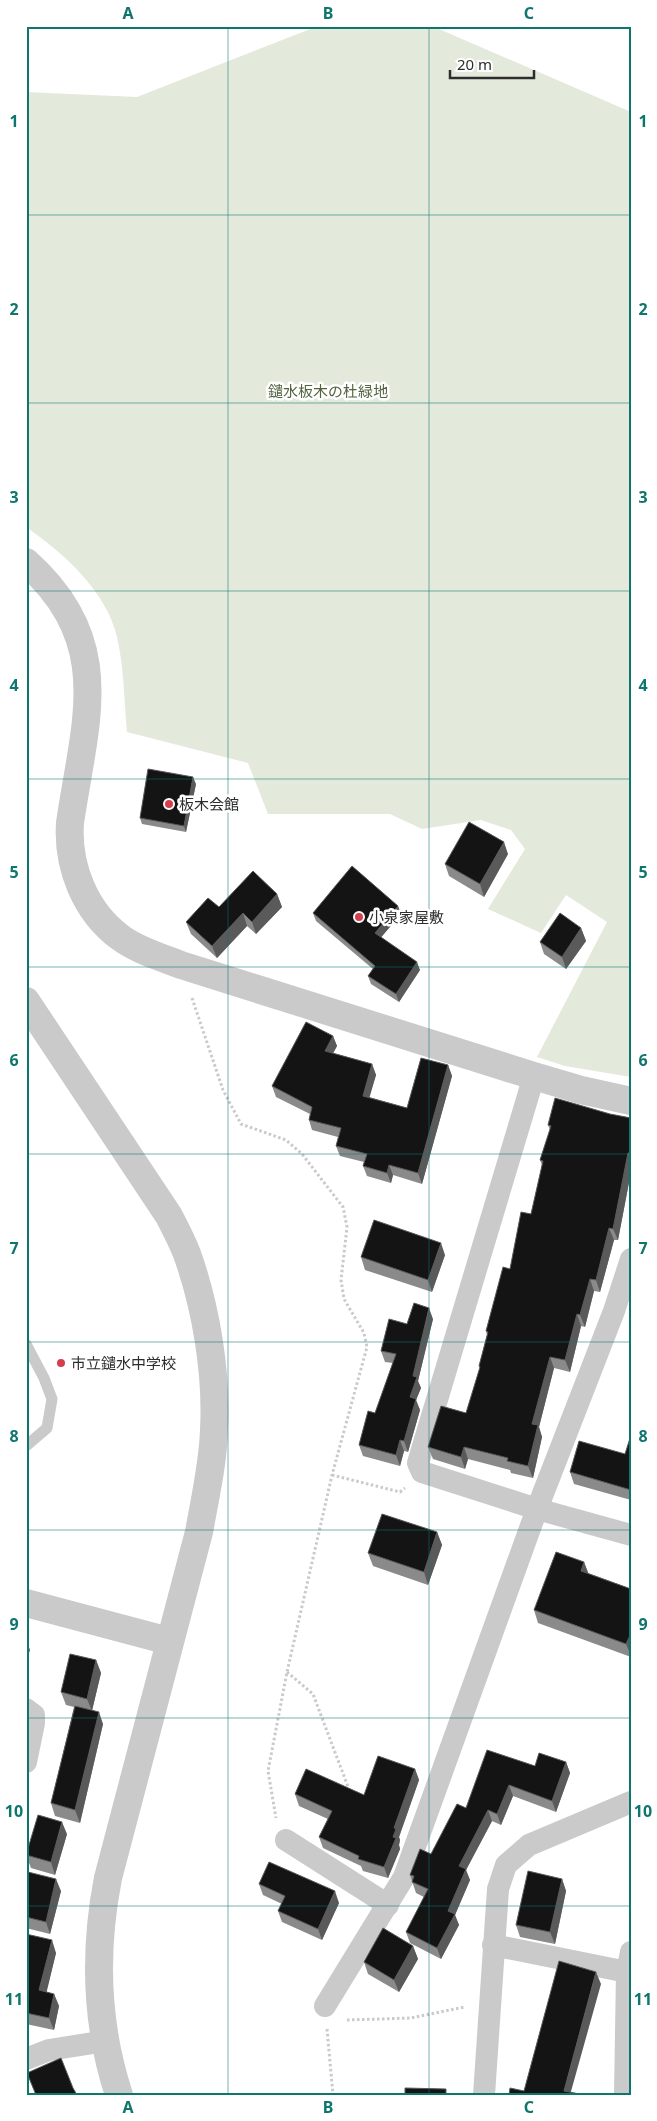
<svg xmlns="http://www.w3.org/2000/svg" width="657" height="2121" font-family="'Noto Sans','Noto Sans JP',sans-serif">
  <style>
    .green { fill: #e3e9db }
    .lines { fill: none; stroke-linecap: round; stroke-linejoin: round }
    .path { stroke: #cacaca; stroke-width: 3; stroke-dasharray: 2.5 2.5; stroke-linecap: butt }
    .service { stroke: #cacaca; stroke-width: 11 }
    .minor { stroke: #cacaca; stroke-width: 22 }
    .tertiary { stroke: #cacaca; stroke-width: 28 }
    .wall { fill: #8a8a8a }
    .shaded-wall { fill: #5a5a5a }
    .building { fill: #141414; stroke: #5a5a5a }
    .grid { fill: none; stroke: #0f766e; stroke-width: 1; stroke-opacity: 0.55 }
    .poi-dot { fill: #d53e4c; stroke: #fff; stroke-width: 2 }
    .labels { text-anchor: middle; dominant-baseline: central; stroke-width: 5; stroke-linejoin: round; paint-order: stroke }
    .park-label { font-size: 15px; fill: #51643e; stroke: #fff }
    .poi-label { font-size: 15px; fill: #2d2d2d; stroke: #fff; text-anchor: start }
    .neatline { fill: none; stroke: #0f766e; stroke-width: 2 }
    .grid-label { font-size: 16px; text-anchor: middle; font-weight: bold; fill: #0f766e }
  </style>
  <rect width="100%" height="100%" fill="#fff"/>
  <path class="green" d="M318 26H432L631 112V1077L565 1066 537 1057 607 922 566 895 541 933 488 909 525 849 511 830 481 820 422 829 390 814H268L248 763 127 732C124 700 124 667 117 637 106 590 63 553 26 527V92L137 97Z"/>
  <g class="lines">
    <path class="path" d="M192 998 223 1090 241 1124 286 1140 302 1154 343 1207 347 1227 341 1280 344 1299 364 1333 367 1347 332 1475 287 1672 268 1771 276 1818
      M332 1475 400 1492 405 1488
      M287 1672 313 1694 350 1792
      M347 2020 411 2018 465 2007
      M327 2029 333 2095"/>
    <path class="service" d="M26 1344 44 1378 52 1399 47 1428 26 1446"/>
    <path class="minor" d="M534 1076 418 1463 422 1472 537 1509 631 1535
      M26 1709 34 1715V1723L26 1762
      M286 1840 388 1905
      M493 1945 627 1972
      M325 2006 404 1877 537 1509 614 1311 631 1259
      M26 2059 49 2050 106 2041
      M484 2095 498 1889 506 1865 529 1845 631 1802
      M625 2095 627 1972 631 1952"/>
    <path class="tertiary" d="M26 562C116 642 85 720 70 823 67 866 85 912 121 938 139 951 161 957 181 965L534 1076 581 1090 631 1101
      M26 1001 169 1216C175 1228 182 1241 187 1254 206 1307 217 1373 214 1430 213 1464 205 1498 199 1532L108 1878C94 1950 96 2025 119 2095
      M26 1603 169 1641"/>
  </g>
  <path class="wall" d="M196 784 186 832 142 824 140 818Z
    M508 854 484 897 449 876 445 864Z
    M277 894 282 907 256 934 247 926 217 958 191 934 186 922 219 907Z
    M398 906 401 914 381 937 420 970 399 1002 371 984 368 976 373 969 316 921 313 913Z
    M581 928 586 941 566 969 544 954 540 942Z
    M333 1036 337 1046 333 1053 372 1064 376 1075 369 1097 407 1108 448 1065 452 1076 422 1184 393 1175 391 1183 367 1176 363 1166 364 1162 340 1156 336 1146 338 1137 312 1130 309 1120 310 1114 276 1097 272 1086Z
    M610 1114 631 1118V1172L618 1240H614L600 1292 594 1291 585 1327 581 1326 570 1372 554 1368 539 1427 542 1437 533 1478 511 1473 510 1470 468 1459 465 1469 433 1459 428 1447 466 1413 480 1369 479 1366 487 1335 486 1331 531 1214 542 1165 540 1160 550 1130 548 1125Z
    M445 1255 432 1292 365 1270 361 1257Z
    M433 1319 418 1381 421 1388 416 1400 420 1410 408 1452 404 1451 400 1466 363 1456 359 1445 375 1413 393 1363 385 1362 381 1351 407 1324Z
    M631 1435V1500L574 1484 570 1472 625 1454Z
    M437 1532 442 1545 428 1585 373 1566 368 1553Z
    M584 1562 588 1573 631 1589V1657L538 1623 534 1610Z
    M96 1660 101 1673 92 1710 103 1724 80 1823 55 1816 51 1803 74 1707 66 1705 61 1692Z
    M566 1762 570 1773 556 1812 513 1796 501 1825 492 1821 466 1870 470 1880 455 1915 459 1925 441 1959 410 1943 406 1932 424 1897 416 1893 410 1875 431 1854 466 1808 535 1766Z
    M415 1769 419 1780 399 1837 400 1840 399 1845 400 1849 388 1878 363 1871 361 1866 323 1848 319 1837 328 1819 299 1806 295 1794 364 1795Z
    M67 1834 55 1875 31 1868 26 1855Z
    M26 1878 61 1891 50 1934 26 1928Z
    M562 1879 566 1891 555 1944 520 1937 516 1925Z
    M259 1884 339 1903 322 1940 282 1922 278 1911 282 1904 263 1895Z
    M26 1934 56 1953 46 1992 54 1994 59 2006 54 2030 26 2024Z
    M413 1946 418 1959 399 1992 368 1974 364 1962Z"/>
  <path class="shaded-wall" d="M193 777 196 784 186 832 184 826Z
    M504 842 508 854 484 897 480 884Z
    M277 894 282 907 256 934 252 922Z
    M398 906 401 914 378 941 375 933Z
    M243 913 247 926 217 958 212 946Z
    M581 928 586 941 566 969 562 957Z
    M417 962 420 970 399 1002 396 994Z
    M333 1036 337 1046 329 1061 325 1051Z
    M372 1064 376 1075 367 1106 363 1096Z
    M448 1065 452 1076 422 1184 418 1173Z
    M628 1153 631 1161V1172L618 1240 613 1229Z
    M389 1165 393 1175 391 1183 387 1173Z
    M609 1228 614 1240 600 1292 596 1280Z
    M441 1243 445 1255 432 1292 428 1280Z
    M590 1279 594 1291 585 1327 580 1315Z
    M429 1308 433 1319 418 1381 421 1388 416 1400 420 1410 408 1452 404 1441 413 1376Z
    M577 1314 581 1326 570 1372 565 1360Z
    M550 1357 554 1368 539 1427 542 1437 533 1478 528 1466 532 1424Z
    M400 1440 404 1451 400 1466 396 1455Z
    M464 1447 468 1459 465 1469 461 1457Z
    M437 1532 442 1545 428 1585 424 1572Z
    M584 1562 589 1575 581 1571Z
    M631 1633V1656L626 1644Z
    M26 1640 30 1650 26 1662Z
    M96 1660 101 1673 92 1711 87 1699Z
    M99 1712 103 1724 80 1823 75 1810Z
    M566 1762 570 1773 556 1812 552 1801Z
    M415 1769 419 1780 399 1837 400 1840 399 1845 400 1849 388 1878 384 1867 394 1828Z
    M509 1785 513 1796 501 1825 497 1814Z
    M488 1810 492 1821 466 1870 470 1880 455 1915 459 1925 441 1959 437 1948 448 1911 459 1866Z
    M62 1822 67 1834 55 1875 51 1862Z
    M56 1879 61 1891 50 1934 46 1922Z
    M562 1879 566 1891 555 1944 550 1932Z
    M335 1891 339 1903 322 1940 318 1929Z
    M52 1940 56 1953 44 2003 39 1990Z
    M413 1946 418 1959 399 1992 394 1980Z
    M596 1972 601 1984 570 2095 564 2091Z
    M54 1994 59 2006 54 2030 49 2018Z"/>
  <path class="building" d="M148 769 193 777 184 826 140 818Z
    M469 822 504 842 480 884 445 864Z
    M352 866 398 906 375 933 417 962 396 994 368 976 375 966 313 913Z
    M253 871 277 894 252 922 243 913 212 946 186 922 208 898 219 907Z
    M560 913 581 928 562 957 540 942Z
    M306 1022 333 1036 325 1051 372 1064 363 1096 407 1108 421 1058 448 1065 418 1173 389 1165 387 1173 363 1166 367 1154 336 1146 341 1128 309 1120 312 1107 272 1086Z
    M555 1098 610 1114 631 1118V1153H628L613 1229 609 1228 596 1280 590 1279 580 1315 577 1314 565 1360 550 1357 532 1424 538 1425 528 1466 507 1461 508 1458 464 1447 461 1457 428 1447 441 1406 466 1413 480 1367 479 1366 488 1332 486 1331 503 1267 510 1269 521 1212 531 1214 543 1161 540 1160 551 1126 548 1125Z
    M374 1220 441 1243 428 1280 361 1257Z
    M414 1303 429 1308 413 1376 417 1377 410 1397 416 1399 404 1441 400 1440 396 1455 359 1445 368 1411 375 1413 396 1354 381 1351 389 1319 407 1324Z
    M631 1435V1490L570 1472 579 1441 625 1454Z
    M382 1514 437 1532 424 1572 368 1553Z
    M556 1552 584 1562 581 1571 631 1589V1633L626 1644 534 1610Z
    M70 1654 96 1660 87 1699 61 1692Z
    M75 1706 99 1712 75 1810 51 1803Z
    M487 1750 535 1766 539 1753 566 1762 552 1801 509 1785 497 1814 488 1810 459 1866 466 1869 448 1911 455 1914 437 1948 406 1932 428 1889 412 1882 414 1876 410 1875 420 1849 431 1854 457 1804 466 1808Z
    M378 1756 415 1769 394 1828 396 1829 393 1837 396 1838 384 1867 358 1859 359 1856 319 1837 332 1811 295 1794 306 1769 364 1795Z
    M38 1815 62 1822 51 1862 26 1855Z
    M269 1862 335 1891 318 1929 278 1911 285 1896 259 1884Z
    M528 1871 562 1879 550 1932 516 1925Z
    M28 1872 56 1879 46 1922 26 1917V1878Z
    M383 1928 413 1946 394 1980 364 1962Z
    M26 1934 52 1940 39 1990 54 1994 49 2018 26 2013Z
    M559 1961 596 1972 564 2091 585 2095H509L510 2088 524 2091Z
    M61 2058 73 2088 77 2095H36L27 2073Z
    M405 2088 446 2089V2095H405Z"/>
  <path class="grid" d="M228 26V2095M429 26V2095M26 215H631M26 403H631M26 591H631M26 779H631M26 967H631M26 1154H631M26 1342H631M26 1530H631M26 1718H631M26 1906H631"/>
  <g class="poi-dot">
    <circle cx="169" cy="804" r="5"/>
    <circle cx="359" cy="917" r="5"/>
    <circle cx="61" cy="1363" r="5"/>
  </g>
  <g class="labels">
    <g class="park-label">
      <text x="328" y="391">鑓水板木の杜緑地</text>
    </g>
    <g class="poi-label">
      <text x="179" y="804">板木会館</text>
      <text x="369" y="917">小泉家屋敷</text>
      <text x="71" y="1363">市立鑓水中学校</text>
    </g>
  </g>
  <rect width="657" height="2121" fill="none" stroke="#ffffff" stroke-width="55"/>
  <path d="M450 70v8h84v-8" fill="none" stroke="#2d2d2d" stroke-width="2.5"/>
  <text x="457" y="70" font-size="15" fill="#2d2d2d" stroke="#ffffff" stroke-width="4" paint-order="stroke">20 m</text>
  <rect x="28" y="28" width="602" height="2066" class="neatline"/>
  <g class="grid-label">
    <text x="128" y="19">A</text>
    <text x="328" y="19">B</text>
    <text x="529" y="19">C</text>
    <text x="14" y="127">1</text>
    <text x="643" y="127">1</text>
    <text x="14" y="315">2</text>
    <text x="643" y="315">2</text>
    <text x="14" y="503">3</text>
    <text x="643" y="503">3</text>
    <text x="14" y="691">4</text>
    <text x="643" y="691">4</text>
    <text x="14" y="878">5</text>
    <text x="643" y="878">5</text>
    <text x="14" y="1066">6</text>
    <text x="643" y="1066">6</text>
    <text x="14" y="1254">7</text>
    <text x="643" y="1254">7</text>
    <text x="14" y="1442">8</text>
    <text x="643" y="1442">8</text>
    <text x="14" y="1630">9</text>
    <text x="643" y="1630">9</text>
    <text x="14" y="1817">10</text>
    <text x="643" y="1817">10</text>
    <text x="14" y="2005">11</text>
    <text x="643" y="2005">11</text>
    <text x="128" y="2113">A</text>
    <text x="328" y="2113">B</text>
    <text x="529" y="2113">C</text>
  </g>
</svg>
